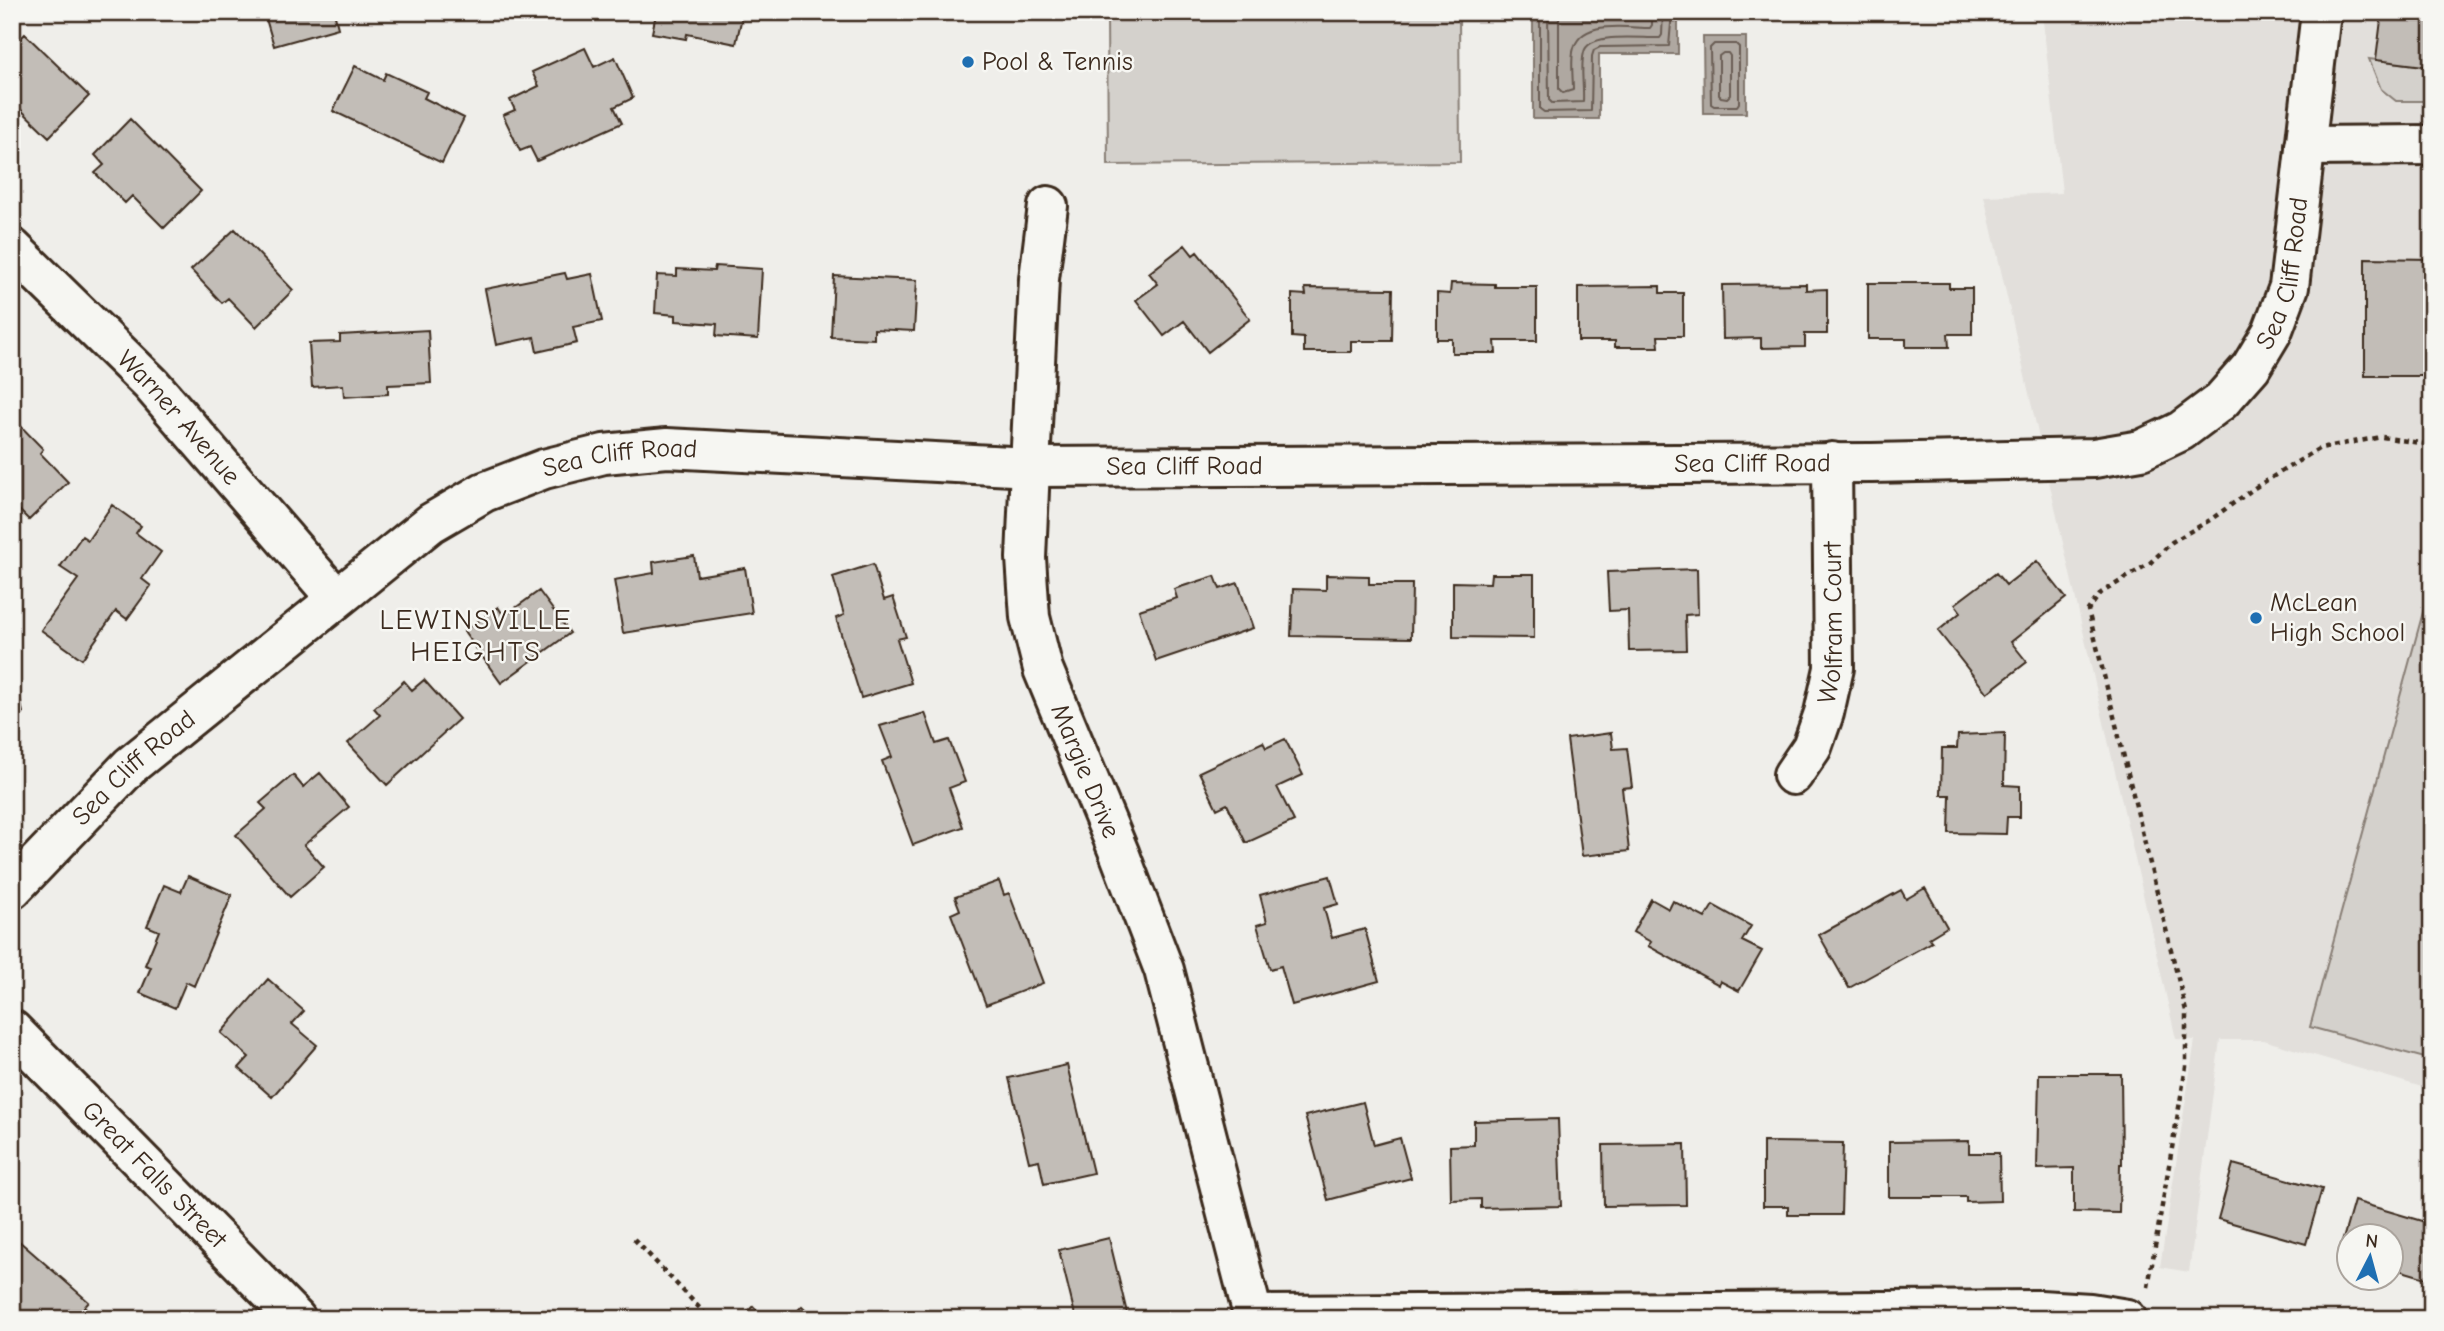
<svg xmlns="http://www.w3.org/2000/svg" width="2444" height="1331" font-family="'Comic Neue',sans-serif">
  <style>
    .built { fill: #e2dfdb }
    .green { fill: #d4d1cc; stroke: #887e75; stroke-width: 2 }
    .water { fill: #afa8a1; stroke: #81766d; stroke-width: 2 }
    .lines { fill: none; stroke-linecap: round; stroke-linejoin: round }
    .shore { stroke: #695c52; stroke-width: 2 }
    .building { fill: #c2bdb7; stroke: #3b2a1e; stroke-width: 2 }
    .minor-casing { stroke: #3b2a1e; stroke-width: 44 }
    .major-casing { stroke: #3b2a1e; stroke-width: 44 }
    .path { stroke: #3b2a1e; stroke-width: 4.5; stroke-dasharray: 5 5; stroke-linecap: butt }
    .minor { stroke: #f6f6f2; stroke-width: 38 }
    .major { stroke: #f6f6f2; stroke-width: 38 }
    .poi-dot { fill: #1f6fb2; stroke: #f6f6f2; stroke-width: 2.5 }
    .labels { text-anchor: middle; dominant-baseline: central; stroke-width: 5; stroke-linejoin: round; paint-order: stroke }
    .poi-label { font-size: 26px; fill: #3b2a1e; stroke: #f6f6f2; text-anchor: start }
    .street-label { font-size: 26px; fill: #3b2a1e; stroke: #f6f6f2 }
    .neighbourhood-label { font-size: 28px; letter-spacing: 2px; fill: #3b2a1e; stroke: #f6f6f2 }
  </style>
  <rect width="100%" height="100%" fill="#efeeea"/>
  <filter id="ink" filterUnits="userSpaceOnUse"><feTurbulence type="fractalNoise" baseFrequency=".0143" numOctaves="2"/><feDisplacementMap in="SourceGraphic" scale="14" xChannelSelector="R" yChannelSelector="G"/><feConvolveMatrix kernelMatrix="1 2 1 2 8 2 1 2 1" color-interpolation-filters="sRGB"/></filter>
  <g filter="url(#ink)">
    <path class="built" d="M2042 12H2432V1090L2263 1040H2220L2189 1272 2160 1267 2195 1040 2176 1039 1984 196 2062 193Z"/>
    <path class="green" d="M1107 12H1459L1460 162 1108 165Z
      M2369 59 2432 67V101H2396L2381 89Z
      M2432 579V1060L2310 1027Z"/>
    <path class="water" d="M1533 12H1678V54H1599V119H1533Z
      M1703 37H1746V113H1704Z"/>
    <g class="lines">
      <path class="shore" d="M1540 12V109L1544 112 1591 111 1592 56 1594 50 1600 47 1669 46 1672 12
        M1548 12 1549 100 1552 103 1583 102C1584 86 1580 67 1584 52 1589 31 1643 39 1660 38L1662 35 1663 12
        M1559 12V89L1563 93 1573 90C1573 78 1571 64 1573 52 1579 18 1626 28 1650 28L1652 25V12
        M1714 44H1736L1739 47V103L1737 106H1714L1711 104 1710 48Z
        M1723 53H1728L1730 56V95L1727 98 1721 97 1719 95V56Z"/>
    </g>
    <path class="building" d="M264 12H334L338 28 274 46Z
      M650 12H743L736 44 687 34 686 39 652 33 656 14Z
      M2382 12H2432V67L2376 60Z
      M25 34 89 96 49 137 12 101V47Z
      M585 48 594 67 615 57 633 98 614 107 622 123 537 161 530 147 520 151 503 115 515 110 510 100 539 86 532 72Z
      M355 66 383 80 386 73 427 92 424 98 464 118 442 163 333 111Z
      M130 119 201 191 164 228 132 196 125 203 95 173 104 165 95 155Z
      M235 229 293 290 256 327 228 298 222 303 191 270Z
      M1185 245 1193 255 1197 252 1250 319 1208 352 1184 321 1164 336 1136 300 1158 284 1149 273Z
      M2365 258 2432 259V376H2365Z
      M715 266 762 269 758 339 716 336 717 324 676 321V315L655 313 657 275 677 276V269L714 271Z
      M565 273 567 279 592 274 602 321 573 327 577 343 537 352 534 337 496 345 485 289Z
      M834 276 917 280 914 331 874 329V339L831 337Z
      M1451 283 1495 284V287H1537V341H1495L1496 353H1452V339H1437V293L1450 294Z
      M1868 283H1949V288H1972V334H1948L1949 347H1906V339H1868Z
      M1806 284V290L1827 289V334H1805V347L1761 348V338L1723 339 1722 285Z
      M1660 286V293H1683V336H1658L1659 347H1615V341H1578V287Z
      M1305 288 1393 289 1392 341H1351V352H1304V338L1292 337V294L1306 295Z
      M428 330 431 383 388 385V394L344 397 343 385 312 387 309 343 340 342V335Z
      M12 417 43 449 40 453 68 482 29 520 12 503Z
      M112 505 141 526 136 533 161 552 142 579 151 586 127 619 116 611 82 659 41 630 78 579 60 567 82 536 88 540Z
      M694 556 697 576 745 568 752 613 623 633 614 580 654 573 653 562Z
      M2037 561 2066 598 2011 642 2027 662 1987 693 1938 631 1961 612 1955 604 1996 573 2006 585Z
      M873 564 884 600 893 597 906 637 897 639 911 683 861 698 836 618 844 615 833 577Z
      M1697 569 1698 614 1685 615 1686 650 1629 651 1628 610 1609 611 1607 572Z
      M1491 574H1534V638L1453 637V582L1490 583Z
      M1326 575 1369 576V584H1412L1411 638 1291 636 1293 589 1326 590Z
      M1215 576 1220 589 1238 583 1253 628 1156 661 1139 610 1177 598 1174 589Z
      M539 591 570 633 501 683 464 631 498 607 504 616Z
      M14 671 23 713 12 716V672Z
      M424 680 459 719 387 785 348 743 380 715 374 708 404 681 412 690Z
      M925 713 936 744 949 740 965 782 949 788 963 827 913 845 882 761 892 757 880 726Z
      M1611 733 1613 749 1627 748 1632 787 1622 788 1629 851 1582 856 1567 739Z
      M2005 733 2004 785 2020 786V817H2007L2006 834 1949 833 1950 795H1941L1942 748H1957L1958 735Z
      M1285 739 1303 775 1277 787 1294 821 1246 843 1227 804 1217 809 1199 772 1263 742 1266 748Z
      M320 773 349 807 304 845 324 867 290 897 236 835 266 809 260 803 293 775 303 787Z
      M188 876 232 895 194 986 186 982 175 1008 140 993 151 967 145 965 159 931 147 926 164 885 181 892Z
      M1330 876 1338 904 1324 908 1332 938 1365 929 1379 981 1292 1005 1281 966 1270 969 1257 925 1267 922 1260 895Z
      M999 881 1004 895 1009 893 1043 983 986 1005 951 914 960 910 955 897Z
      M1925 888 1947 927 1929 938 1932 942 1849 988 1819 935 1901 890 1906 899Z
      M1651 899 1669 909 1673 901 1705 918 1713 905 1751 926 1742 941 1762 951 1739 991 1720 981 1719 985 1648 946 1651 942 1633 932Z
      M268 979 304 1011 292 1024 317 1045 272 1097 239 1068 249 1057 221 1033Z
      M1067 1065 1093 1173 1044 1184 1039 1160 1029 1162 1009 1078Z
      M2039 1074H2121L2122 1164H2120L2119 1213 2074 1212V1168L2037 1169Z
      M1363 1102 1374 1145 1400 1138 1411 1178 1328 1200 1305 1116Z
      M1558 1119 1561 1206 1481 1208V1199L1451 1200 1450 1146 1474 1145V1121Z
      M1969 1141V1153H1999L2000 1201 1966 1202V1197H1889V1142Z
      M1763 1142 1843 1143 1841 1215H1788V1206H1763Z
      M1685 1144 1686 1205 1604 1206 1603 1145Z
      M2233 1164 2322 1189 2306 1244 2218 1219Z
      M2354 1201 2432 1224V1280L2392 1268V1236H2350V1256L2339 1253Z
      M1109 1238 1127 1313 1104 1319H1076L1059 1250Z
      M19 1241 89 1302 74 1319H17L12 1315V1249Z
      M753 1306 765 1319H741Z
      M802 1306 815 1319H790Z"/>
    <g class="lines">
      <g class="minor-casing">
        <g id="minor">
          <path d="M2305 146 2432 145"/>
          <path id="s1" d="M1048 206 1039 279 1030 467 1026 558 1030 617 1043 669 1120 855 1164 970 1254 1319"/>
          <path id="s2" d="M12 248 151 384 336 598"/>
          <path id="s3" d="M1793 775 1812 747 1824 713 1834 668 1832 462"/>
          <path id="s4" d="M12 889 131 765 431 523 484 492 544 469 604 454 667 448 1030 467 1872 463 2094 458 2141 450 2181 431 2221 401 2251 367 2272 332 2289 287 2321 12"/>
          <path d="M1253 1315 2040 1310 2090 1313 2127 1319"/>
        </g>
      </g>
      <g class="major-casing">
        <g id="major">
          <path id="s5" d="M12 1030 296 1319"/>
        </g>
      </g>
      <path class="path" d="M634 1239 710 1319
        M2148 1287 2186 1067V1011L2088 610 2101 593 2150 563 2172 542 2210 520 2256 487 2320 448 2382 437 2432 445"/>
      <use href="#minor" class="minor"/>
      <use href="#major" class="major"/>
    </g>
  </g>
  <g class="poi-dot">
    <circle cx="968" cy="62" r="7"/>
    <circle cx="2256" cy="618" r="7"/>
  </g>
  <g class="labels">
    <g class="poi-label">
      <text x="982" y="62">Pool &amp; Tennis</text>
      <text x="2270" y="603">McLean<tspan x="2270" dy="30">High School</tspan></text>
    </g>
    <g class="street-label">
      <text stroke="none"><textPath href="#s4" startOffset="2524">Sea Cliff Road</textPath></text>
      <text stroke="none"><textPath href="#s2" startOffset="238">Warner Avenue</textPath></text>
      <text stroke="none"><textPath href="#s4" startOffset="760">Sea Cliff Road</textPath></text>
      <text stroke="none"><textPath href="#s4" startOffset="1894">Sea Cliff Road</textPath></text>
      <text stroke="none"><textPath href="#s4" startOffset="1326">Sea Cliff Road</textPath></text>
      <text stroke="none"><textPath href="#s3" startOffset="161">Wolfram Court</textPath></text>
      <text stroke="none"><textPath href="#s4" startOffset="172">Sea Cliff Road</textPath></text>
      <text stroke="none"><textPath href="#s1" startOffset="576">Margie Drive</textPath></text>
      <text stroke="none"><textPath href="#s5" startOffset="203">Great Falls Street</textPath></text>
    </g>
    <g class="neighbourhood-label">
      <text x="476" y="620">LEWINSVILLE<tspan x="476" dy="32">HEIGHTS</tspan></text>
    </g>
  </g>
  <rect width="2444" height="1331" fill="none" stroke="#f6f6f2" stroke-width="42"/>
  <rect x="21" y="21" width="2402" height="1289" fill="none" stroke="#3b2a1e" stroke-width="2.5" filter="url(#ink)"/>
  <g transform="translate(2370 1257) rotate(6)"><circle r="33" fill="#f6f6f2" stroke="#aba49d" stroke-width="2"/>
  <path d="M0-5L12 26L0 18L-12 26Z" fill="#1f6fb2"/>
  <text y="-10" font-size="19" font-weight="bold" text-anchor="middle" fill="#3b2a1e">N</text>
  </g>
</svg>
